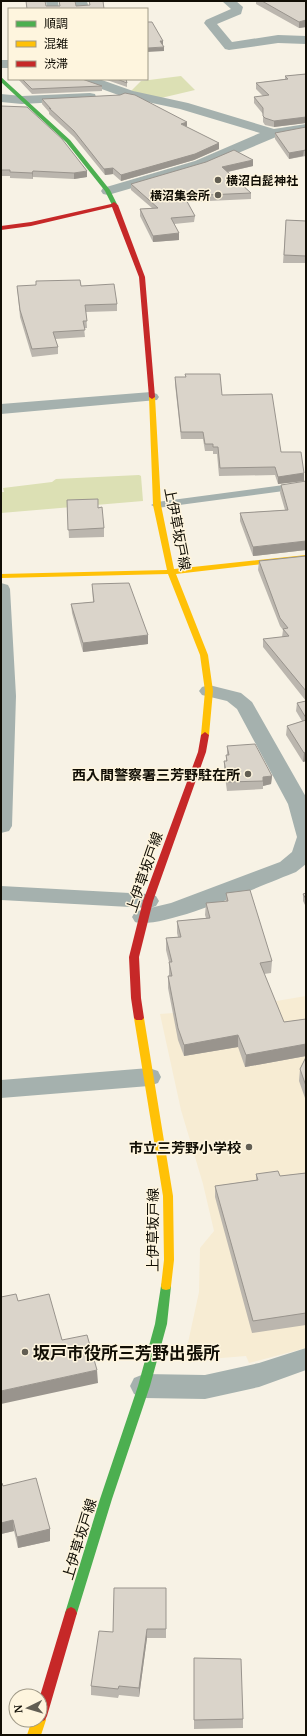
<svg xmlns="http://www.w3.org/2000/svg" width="307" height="1736" font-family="'PT Serif','Noto Sans JP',serif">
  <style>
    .built { fill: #f7ecd3 }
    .green { fill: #dce0b4 }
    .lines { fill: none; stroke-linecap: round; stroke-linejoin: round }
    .lane { fill: #a5b1ae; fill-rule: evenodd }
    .street { fill: #a5b1ae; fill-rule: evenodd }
    .fast { fill: #4caf50; fill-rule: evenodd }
    .slow { fill: #ffc107; fill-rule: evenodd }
    .jam { fill: #c62828; fill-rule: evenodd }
    .wall { fill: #bbb6ae }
    .shaded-wall { fill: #99948d }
    .building { fill: #dad4ca; stroke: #99948d }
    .poi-dot { fill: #625e53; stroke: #fef5de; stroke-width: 1.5 }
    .labels { text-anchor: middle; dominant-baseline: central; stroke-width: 3; stroke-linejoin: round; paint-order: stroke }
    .far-poi-label { font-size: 12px; font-weight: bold; fill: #110e05; stroke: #fef5de; text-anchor: start }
    .street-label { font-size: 14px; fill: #110e05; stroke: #fef5de }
    .poi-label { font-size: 14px; font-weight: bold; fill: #110e05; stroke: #fef5de; text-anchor: end }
    .near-poi-label { font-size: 17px; font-weight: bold; fill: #110e05; stroke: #fef5de; text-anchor: start }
  </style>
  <rect width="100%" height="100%" fill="#f7f2e5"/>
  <path class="built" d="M306 996V1348L249 1363 246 1356 184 1361 199 1292 200 1248 214 1231 203 1184 181 1110 160 1014 228 1009Z"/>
  <path class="green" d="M181 76 195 90 161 98 131 91 141 81Z
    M139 475 141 476 143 501 1 513V492H4L3 488 52 482 56 479Z"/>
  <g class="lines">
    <path class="lane" d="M306 482V488L157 508 151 505 157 502Z"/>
    <path class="street" d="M46 1H58L59 9H47Z
      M75 1H87L89 9H77Z
      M222 1H236L243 7 241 14 217 24 232 42 278 35 306 36V44L278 43 229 50 225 49 204 23 206 20 231 9Z
      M1 60H9V68H1Z
      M81 79H99L133 91 188 103 274 129 306 124V132L276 137 205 167 108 195 103 194 101 191 103 188 195 161 260 133 180 109 124 97 82 82Z
      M90 93 95 94 96 97 95 100 22 104 1 102V94L22 96Z
      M151 392 157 394 159 397 157 400 1 414V404Z
      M1 583 8 585 10 589 16 696 12 826 9 831 1 833Z
      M209 685 241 693 252 702 306 797V864L296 872C264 884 163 930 135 922L132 917 135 912 148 908 1 900V886L148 894 156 896 159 901 156 906 150 908 171 903 280 862 292 852 297 837 288 804 237 709 227 701 202 695 199 691 202 687Z
      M149 1068 158 1071 161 1077 158 1083 149 1086 1 1098V1080Z
      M306 1348V1370L259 1387 205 1399 144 1398 134 1394 130 1386 134 1378 144 1374 205 1375 259 1363Z"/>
    <path class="fast" d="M1 77 70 140 110 190 117 204 116 205H112L105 191 66 142 1 82Z
      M166 1282 170 1283 171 1286 167 1324 150 1386 112 1499 77 1613 75 1617 71 1619 67 1617 65 1613 100 1499 138 1386 155 1324 161 1286 162 1283Z"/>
    <path class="slow" d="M152 395 155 397 161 505 174 569 306 555V559L176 574 208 655 213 691 209 735 205 738 201 735 205 691 200 655 168 574 1 578V574L167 570 153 505 149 397Z
      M139 1015 142 1016 144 1018 173 1196 174 1260 171 1286 170 1289 166 1290 162 1289 161 1286 164 1260 163 1196 134 1018 136 1016Z
      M40 1714 44 1716 46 1720 41 1735H27L32 1720H40Z"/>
    <path class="jam" d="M114 202 118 205 145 277 155 397 152 399 149 397 139 277 112 207 31 226 1 230V226L31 222 111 204Z
      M205 732 209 735 206 752 153 901 139 957 141 998 144 1018 142 1020H136L134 1018 131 998 129 957 143 901 198 752 201 735Z
      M71 1607 75 1609 77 1613 47 1716 45 1720 40 1722 35 1720H40V1696L65 1613 67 1609Z"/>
  </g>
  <path class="wall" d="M256 1H306V27L299 28 256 4Z
    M306 74V123L274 127 265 125 263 122V114L254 103V97L263 96 256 89V83L285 79V76Z
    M18 79H82L102 86V91L32 94Z
    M104 79H126L127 83V87Z
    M42 99 187 127 219 149 194 160 121 181 113 174 105 175 74 137 49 114V112L42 104Z
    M1 106 87 177 74 179 33 177V179L10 178V176H1Z
    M306 127V156L289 159 275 139V133Z
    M253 160V166L228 172 251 193V199L187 202 195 216 194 222 174 224 179 240 153 242 140 216V209L152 208 131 190V184Z
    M286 220 306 221V263H283Z
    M17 286H81L117 304V311L86 312 87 328H84L85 337 55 339 58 347V354L32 357 20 317Z
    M175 377 222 395 281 452 304 481 278 484 275 475 219 476 217 454H213V451H205L203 439H181L175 384Z
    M306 483V550L253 556 240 521V513L285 510 280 493 281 485Z
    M67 500 98 508 104 528V537L69 538Z
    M306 556V701L263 647V639L282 637 283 630 280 626 258 570 259 561Z
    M92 584 148 644 83 652 72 613 71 604 93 602Z
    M306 701V761L303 762 286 735 287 726 302 721 296 711 297 703Z
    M227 746 272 776 271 784 263 786V789L227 791 224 770V761H226V755H227Z
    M226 893 272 961 271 973 264 974 284 1022 306 1019V1056L245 1067 238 1047 184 1056 178 1040 168 988V976H169V962L166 950V938L178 937 177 933V921L206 918 205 915 206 903 226 901Z
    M306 893V907L303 901V894Z
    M306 1057V1097L305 1098 299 1081 300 1069Z
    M306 1173V1325L252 1333 215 1197V1186L256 1180V1174L280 1176Z
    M1 1483 3 1486 50 1529V1541L18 1548 14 1531 1 1534Z
    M166 1588V1638H147L139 1697 119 1695 118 1698 91 1695V1686L113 1632Z
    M194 1668 243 1719V1728L194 1729Z"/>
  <path class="shaded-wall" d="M306 20V27L299 28V22Z
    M160 41H163V46H160Z
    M164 47V51L147 52V48Z
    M306 117V123L274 127V121Z
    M187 122V127L181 124Z
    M219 143V149L194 160 121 181V175Z
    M304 150 303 156 289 159V153Z
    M253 160V166L222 173V167Z
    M113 168V174L105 175 104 169Z
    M33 171V179L32 173Z
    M87 171V177L74 179V173Z
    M179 233V240L153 242V236Z
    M304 473V481L278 484V477Z
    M306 541V550L253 556V547Z
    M148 635V644L83 652V643Z
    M306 752V761L303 762 304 753Z
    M272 776 271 784 263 786V777Z
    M238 1035V1047L184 1056V1045Z
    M306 1044V1056L245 1067 246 1055Z
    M97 1370 98 1383 1 1404V1391Z
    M13 1520 14 1531 1 1534V1523Z
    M50 1529V1541L18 1548 17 1537Z
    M147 1629V1638L139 1697V1688Z"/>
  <path class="building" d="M26 1H45L46 6H60L59 1H75L76 6 90 5 89 1H103L104 9H27Z
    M262 1H306V20L299 22Z
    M147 22H152L163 41H160L164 47 147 48Z
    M306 74V117L274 121 265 118 263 116V108L254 97 269 95 256 83 288 79 285 76Z
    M22 79H82L102 86 32 89Z
    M117 79H126L127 83Z
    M125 93 135 95 187 122 181 124 219 143 195 154 121 175 113 168 104 169 74 131 49 108 51 109 42 99 120 95Z
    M1 106 27 107 62 139 87 171 74 173 33 171 32 173 10 172V170H1Z
    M306 127V150L289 153 275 133Z
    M234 150 253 160 222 167 251 193 184 196 195 216 171 218 179 233 153 236 140 209 158 208 131 184 206 162Z
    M286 220 306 221V256L284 255Z
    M80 280 81 286 114 284 117 304 85 305 87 321H83L85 330 53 332 58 347 32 349 20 310 17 286 36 285V281Z
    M185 374H220L222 395 272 394 281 452H301L304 473 278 477 275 467 220 468 218 447H213V444H205L203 432H181L175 377H186Z
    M306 481V541L253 547 240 513 288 510 281 485Z
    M98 499V508L102 507 104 528 68 530 67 500Z
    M306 556V691L263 639 289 636 283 629 288 628 280 618 259 561Z
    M129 583 148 635 83 643 71 604 94 602 92 584Z
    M306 701V718L297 703Z
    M306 720V752L304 753 287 726Z
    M255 744 272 776 263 777V781L228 782 224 761H227L226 755H229L227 746Z
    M250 890 272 961 260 963 284 1022 306 1019V1044L246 1055 238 1035 184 1045 178 1028 168 976H172L169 962H172L166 938 181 937 177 921 210 918 206 903 228 901 226 893Z
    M306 893V899L303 894Z
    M306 1057V1086L300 1069Z
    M278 1171 280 1176 306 1173V1313L253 1321 215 1186 258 1180 256 1174Z
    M16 1294 18 1301 49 1294 62 1340 87 1335 97 1370 1 1391V1297Z
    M36 1478 50 1529 17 1537 13 1520 1 1523V1483H2L3 1486Z
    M114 1588H166V1629H147L139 1688 119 1686 118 1689 91 1686 99 1631 113 1632Z
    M194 1658 241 1659 243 1719 194 1720Z"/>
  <g class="poi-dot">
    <circle cx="218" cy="180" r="4"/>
    <circle cx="218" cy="195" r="4"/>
    <circle cx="248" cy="774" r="4"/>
    <circle cx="249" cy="1147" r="4"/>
    <circle cx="25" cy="1352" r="4"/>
  </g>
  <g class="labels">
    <g class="far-poi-label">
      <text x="226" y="180">横沼白髭神社</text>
      <text x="210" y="195" text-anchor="end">横沼集会所</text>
    </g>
    <g class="street-label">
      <text transform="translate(178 529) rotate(79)">上伊草坂戸線</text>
      <text transform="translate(144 872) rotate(-71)">上伊草坂戸線</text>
      <text transform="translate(152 1230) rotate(-90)">上伊草坂戸線</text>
      <text transform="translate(79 1539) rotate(-73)">上伊草坂戸線</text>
    </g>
    <g class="poi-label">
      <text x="240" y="774">西入間警察署三芳野駐在所</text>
      <text x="241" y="1147">市立三芳野小学校</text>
    </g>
    <g class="near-poi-label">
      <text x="33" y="1352">坂戸市役所三芳野出張所</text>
    </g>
  </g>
  <rect width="307" height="1736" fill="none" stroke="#110e05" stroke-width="4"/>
  <rect x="8" y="8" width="140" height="72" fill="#fef5de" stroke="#9f9987"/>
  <rect x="16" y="21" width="20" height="6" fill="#4caf50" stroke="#9f9987"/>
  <text x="44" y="28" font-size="12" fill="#110e05">順調</text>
  <rect x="16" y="41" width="20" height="6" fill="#ffc107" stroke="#9f9987"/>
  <text x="44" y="48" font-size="12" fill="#110e05">混雑</text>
  <rect x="16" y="61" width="20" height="6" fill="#c62828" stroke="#9f9987"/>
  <text x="44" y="68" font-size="12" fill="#110e05">渋滞</text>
  <g transform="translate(28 1708) rotate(265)"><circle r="19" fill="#fef5de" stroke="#9f9987"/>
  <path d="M0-3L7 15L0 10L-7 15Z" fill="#625e53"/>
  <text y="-6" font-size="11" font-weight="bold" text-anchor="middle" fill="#110e05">N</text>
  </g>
</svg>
